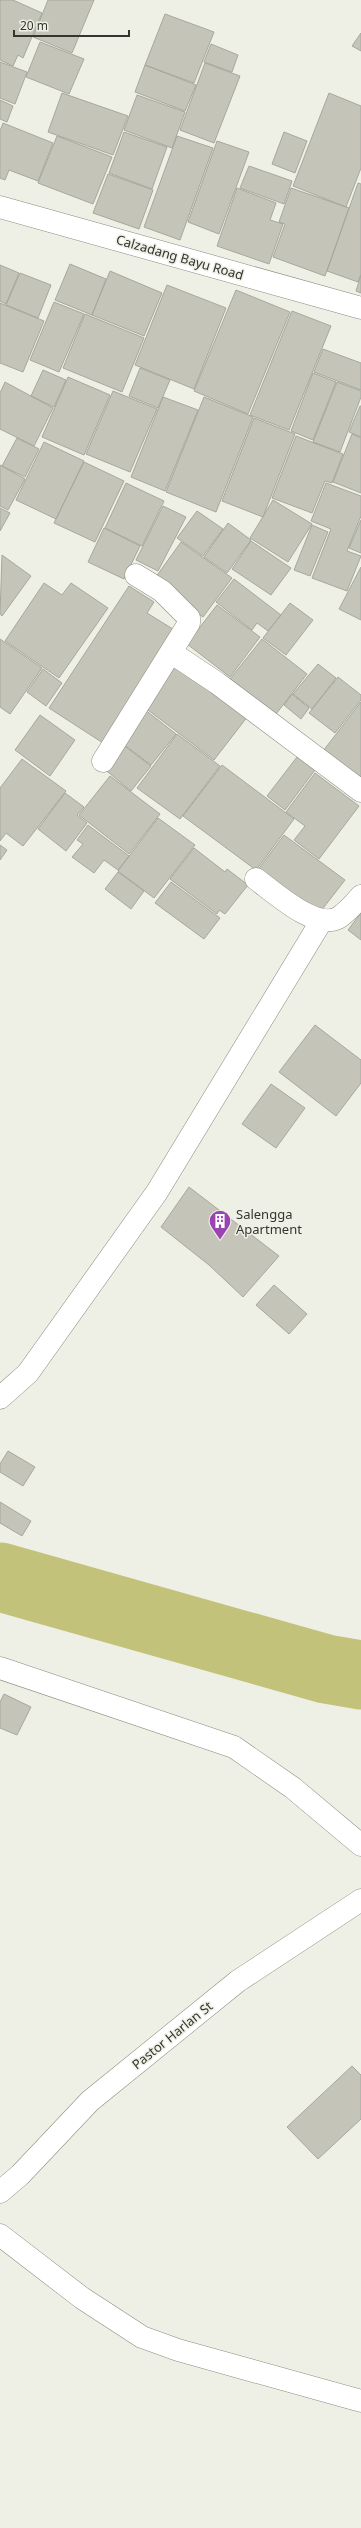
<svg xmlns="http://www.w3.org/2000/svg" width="361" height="2528" font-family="'Noto Sans',sans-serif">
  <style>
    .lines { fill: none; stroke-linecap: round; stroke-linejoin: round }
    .river { stroke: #c2c27a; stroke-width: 69 }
    .building { fill: #c4c4b9; stroke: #a7a89d }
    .minor-casing { stroke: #8b8b81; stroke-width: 23 }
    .minor { stroke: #fff; stroke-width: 22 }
    .labels { text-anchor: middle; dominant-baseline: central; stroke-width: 3; stroke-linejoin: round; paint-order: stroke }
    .street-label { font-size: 13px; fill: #343430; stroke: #eff0e5 }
    .poi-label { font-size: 13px; fill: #343430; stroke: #eff0e5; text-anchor: start }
  </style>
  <rect width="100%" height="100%" fill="#eff0e5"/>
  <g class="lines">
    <path class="river" d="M0 1577 326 1669 361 1675"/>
  </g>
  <path class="building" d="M0 0H13L42 13 23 58 18 55 13 66 0 60Z
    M48 0H94L72 53 33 37Z
    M165 14 214 32 194 83 145 65Z
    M361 33V51L352 46Z
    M40 42 84 59 69 94 26 77Z
    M211 44 238 55 232 72 204 62Z
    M0 62 27 72 15 104 0 98Z
    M205 63 240 76 214 143 180 130Z
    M145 65 196 85 185 111 135 92Z
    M62 93 128 116 113 155 48 132Z
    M329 93 361 106V168L346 207 293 186Z
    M137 95 185 112 172 148 124 130Z
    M0 100 13 106 7 122 0 119Z
    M3 123 53 143 38 181 9 170 5 180 0 178V131Z
    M124 132 167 147 152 189 109 173Z
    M284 132 307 141 295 173 272 164Z
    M57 136 112 157 93 204 38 183Z
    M177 136 213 148 180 240 144 227Z
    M217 141 249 152 219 234 188 222Z
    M249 166 292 181 284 204 240 188Z
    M108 174 153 190 139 229 93 213Z
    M358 183 361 184V274L358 282 327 271Z
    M237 188 276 203 270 220 283 224 269 264 217 246Z
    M291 188 349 208 325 276 273 257 285 224 279 222Z
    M70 264 106 279 92 315 55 300Z
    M0 265 19 273 6 304 0 301Z
    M110 271 162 293 144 336 92 315Z
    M20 273 51 285 38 318 6 305Z
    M361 275V293L356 291Z
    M167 285 226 308 194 389 135 365Z
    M236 290 290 312 248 414 194 391Z
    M54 302 84 314 59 372 30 360Z
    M0 303 44 321 23 372 0 363Z
    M292 311 331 326 289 430 250 415Z
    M85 314 144 338 122 392 63 368Z
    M323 349 361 363V390L314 372Z
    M140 368 170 380 158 408 129 396Z
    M43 370 66 380 54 407 31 396Z
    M313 373 336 382 313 440 291 431Z
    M68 377 110 395 84 455 42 437Z
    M5 382 53 408 34 446 0 429V393Z
    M337 382 361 391V397L340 452 313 442Z
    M113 391 157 409 130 472 86 454Z
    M163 397 198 410 165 491 131 477Z
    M204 397 253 417 216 512 166 492Z
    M360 406H361V437L349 432Z
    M254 418 295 434 263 517 222 501Z
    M352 434 361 438V493L333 482Z
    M296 436 343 454 332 483 325 481 312 513 272 498Z
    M17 438 39 449 25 477 2 466Z
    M44 442 84 461 56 519 16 500Z
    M84 462 124 481 95 542 54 523Z
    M0 465 25 479 8 510 0 506Z
    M126 483 164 501 142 546 105 528Z
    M326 483 361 496V516L347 551 361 556 347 591 312 578 331 529 311 521Z
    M273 500 312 524 288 562 250 538Z
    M163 506 186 517 158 571 136 560Z
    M0 508 10 513 0 531Z
    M197 511 223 529 203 556 177 538Z
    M361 520V553L349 548Z
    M228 523 251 540 227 573 204 557Z
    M312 525 328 532 310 576 294 570Z
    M104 528 140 546 124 579 88 562Z
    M251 541 291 568 271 595 232 569Z
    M181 542 232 578 203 617 153 581Z
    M2 555 31 576 2 616 0 614Z
    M361 567V620L339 609Z
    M234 579 281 615 268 631 257 623 252 630 216 602Z
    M44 583 62 595 71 583 108 608 59 678 5 641Z
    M129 586 154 602 147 613 176 631 103 743 49 708Z
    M290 603 313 620 286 655 263 638Z
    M217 605 260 637 230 677 187 644Z
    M0 639 42 668 10 714 0 707Z
    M262 639 307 674 276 714 230 679Z
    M179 662 248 716 214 760 144 707Z
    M318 664 336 678 312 709 293 694Z
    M43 669 62 683 46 706 27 692Z
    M338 677 361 695V700L335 733 309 713Z
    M292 694 309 708 301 719 284 705Z
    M361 702V781L323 751Z
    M144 709 176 734 151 765 119 741Z
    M40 715 75 740 50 776 15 750Z
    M177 734 220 766 180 819 137 788Z
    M122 744 151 766 131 791 103 768Z
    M297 757 315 770 285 810 267 796Z
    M22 759 66 791 23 846 6 833 0 841V788Z
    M222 765 294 819 256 870 183 816Z
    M315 773 359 806 319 859 294 840 305 826 286 812Z
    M110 776 160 814 129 854 79 815Z
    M65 793 84 807 77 815 87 823 66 851 38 829Z
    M158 818 195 845 154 898 118 871Z
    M88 825 129 856 118 870 104 860 94 873 72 857 83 844 77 840Z
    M284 835 345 880 317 916 257 871Z
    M0 845 7 850 0 860Z
    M194 848 225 872 227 869 248 885 225 914 219 910 217 914 170 879Z
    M118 872 144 891 131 909 105 889Z
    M171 882 220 918 204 939 155 903Z
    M361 913V940L348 930Z
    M315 1025 361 1060V1083L336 1116 279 1072Z
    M271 1084 305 1108 276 1148 242 1124Z
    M189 1187 279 1256 243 1297 209 1265 161 1227Z
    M274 1285 307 1314 289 1334 256 1305Z
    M8 1451 35 1467 23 1486 0 1472V1464Z
    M0 1502 31 1521 22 1536 0 1523Z
    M4 1694 31 1707 17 1735 0 1728V1702Z
    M352 2066 361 2075V2119L318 2159 287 2127Z"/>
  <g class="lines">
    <g class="minor-casing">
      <path id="minor" d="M0 207 361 308
        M172 653 217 683 361 791
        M103 761 189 623V618L162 591 136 575
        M256 879C274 892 315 930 338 918 346 913 355 903 361 896
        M0 1398 28 1373 157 1192 322 920
        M0 1668 234 1747 293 1788 361 1845
        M0 2192 20 2175 90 2101 238 1981 361 1900
        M0 2235 82 2298 142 2337 178 2350 361 2401"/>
    </g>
    <use href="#minor" class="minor"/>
  </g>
  <defs>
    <g id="building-pin" transform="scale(1.15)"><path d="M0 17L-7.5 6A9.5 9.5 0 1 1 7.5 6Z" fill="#9a44b1" stroke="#eff0e5"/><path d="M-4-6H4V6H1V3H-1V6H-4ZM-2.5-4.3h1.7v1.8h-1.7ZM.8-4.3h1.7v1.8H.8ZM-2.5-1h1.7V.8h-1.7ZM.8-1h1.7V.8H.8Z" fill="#fff"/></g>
  </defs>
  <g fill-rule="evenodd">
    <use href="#building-pin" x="220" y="1221"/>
  </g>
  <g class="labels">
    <g class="street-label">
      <text transform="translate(180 257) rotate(16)">Calzadang Bayu Road</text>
      <text transform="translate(172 2035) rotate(-39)">Pastor Harlan St</text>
    </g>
    <g class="poi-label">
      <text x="236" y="1214">Salengga<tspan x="236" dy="15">Apartment</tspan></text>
    </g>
  </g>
  <path d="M14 30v6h115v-6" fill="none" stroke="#343430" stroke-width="2"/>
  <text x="20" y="30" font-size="12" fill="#343430" stroke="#eff0e5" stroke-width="3" paint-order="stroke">20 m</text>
</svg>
